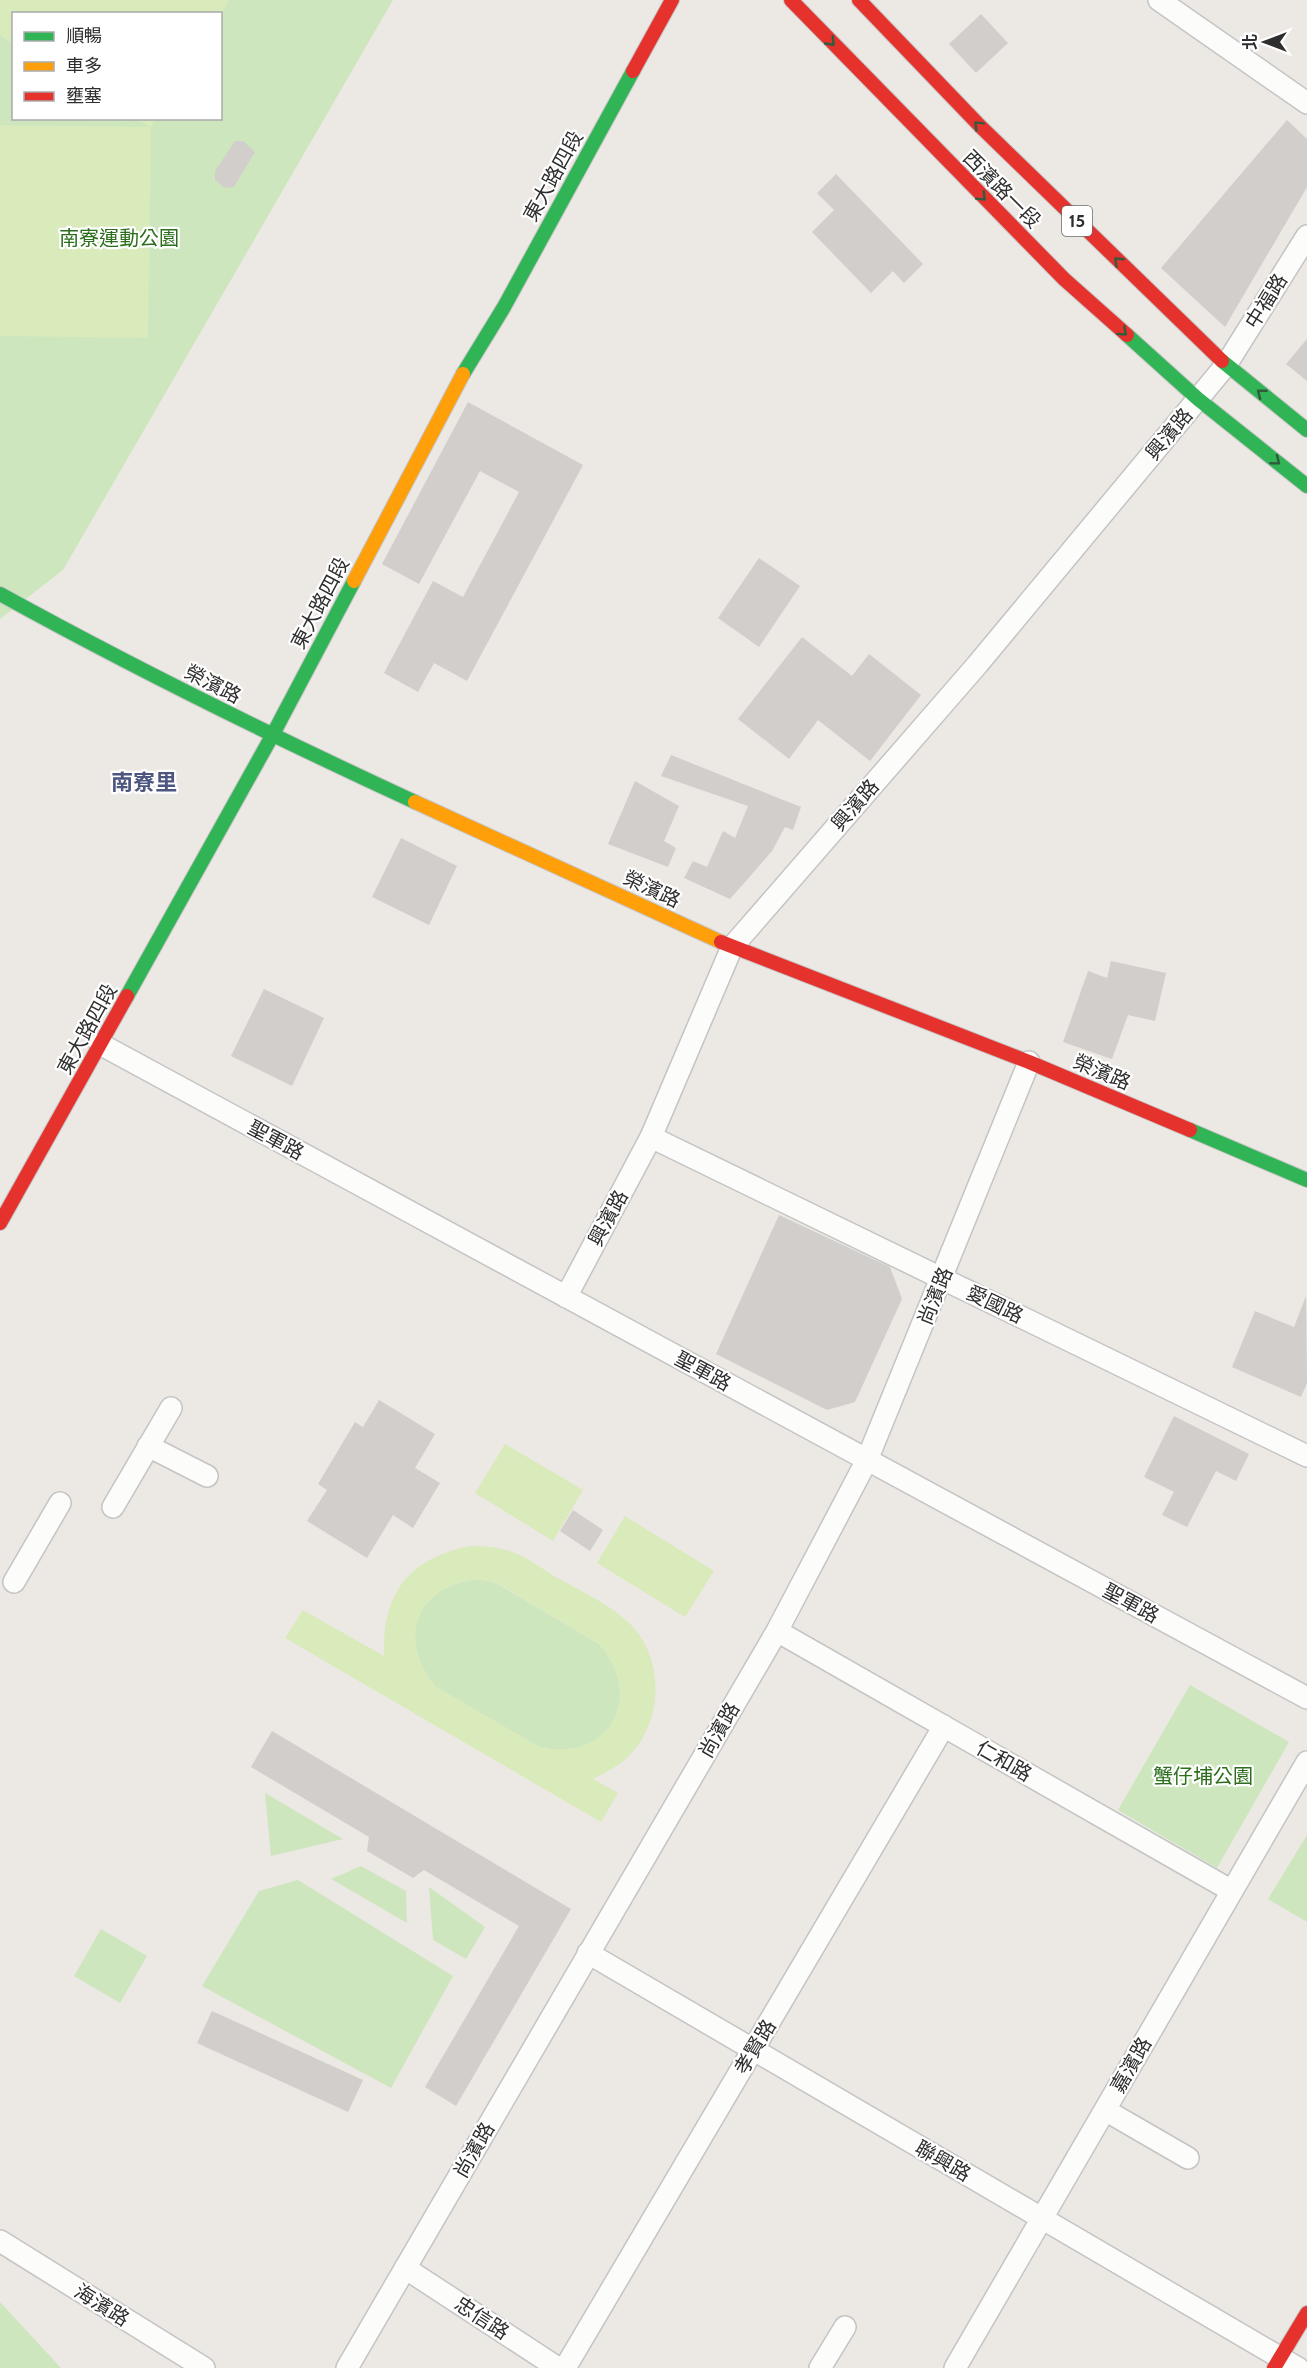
<svg xmlns="http://www.w3.org/2000/svg" width="1307" height="2368" font-family="Cabin,'Noto Sans TC',sans-serif">
  <style>
    .green { fill: #cee6be; fill-rule: evenodd }
    .pitch { fill: #d9eabb; fill-rule: evenodd }
    .building { fill: #d1cecb }
    .lines { fill: none; stroke-linecap: round; stroke-linejoin: round }
    .street-casing { stroke: #c5c4c5; stroke-width: 24 }
    .fast-casing { stroke: #c5c4c5; stroke-width: 16 }
    .slow-casing { stroke: #c5c4c5; stroke-width: 16 }
    .jam-casing { stroke: #c5c4c5; stroke-width: 16 }
    .street { stroke: #fcfcfb; stroke-width: 21 }
    .fast { stroke: #30b455; stroke-width: 14 }
    .slow { stroke: #ff9f0a; stroke-width: 14 }
    .jam { stroke: #e5322d; stroke-width: 14 }
    .oneway { stroke: #2f5d3c }
    .labels { text-anchor: middle; dominant-baseline: central; stroke-width: 4.5; stroke-linejoin: round; paint-order: stroke }
    .shield { fill: #fff; stroke: #6d6d6d; stroke-width: 1.5 }
    .shield-label { font-size: 18px; font-weight: bold; fill: #2e2e2e }
    .street-label { font-size: 20px; fill: #2e2e2e; stroke: #fff }
    .park-label { font-size: 20px; fill: #2c6e1b; stroke: #fff }
    .quarter-label { font-size: 22px; font-weight: bold; fill: #4d5680; stroke: #fff }
  </style>
  <rect width="100%" height="100%" fill="#ece8e4"/>
  <path class="green" d="M0 0H393L63 570 0 619ZM14 14H220V118H14Z
    M478 1579 496 1583 599 1644C646 1697 609 1764 539 1747L436 1687C396 1640 415 1586 478 1579Z
    M1190 1685 1289 1742 1217 1868 1118 1810Z
    M265 1793 343 1839 271 1856Z
    M1307 1835V1922L1268 1899Z
    M361 1866 406 1891 407 1923 331 1879Z
    M298 1880 453 1976 391 2088 202 1986 259 1891Z
    M429 1887 485 1927 466 1959 433 1940Z
    M101 1929 147 1956 120 2003 74 1976Z
    M0 2302 61 2368H0Z"/>
  <path class="pitch" d="M0 0H229L221 14H14L13 44 0 35Z
    M137 119H157L151 127 148 338 0 336V125L150 127Z
    M505 1444 583 1490 553 1541 475 1493Z
    M625 1516 714 1571 685 1617 597 1563Z
    M470 1546C485 1546 500 1547 515 1553 528 1558 541 1568 554 1576 580 1591 613 1605 634 1628 665 1664 662 1724 628 1757 617 1767 606 1772 593 1779L618 1793 601 1822 285 1638 303 1610 384 1656C382 1594 408 1558 470 1546ZM478 1579 497 1583 599 1644C646 1697 609 1764 539 1747L436 1687C396 1640 416 1585 478 1579Z"/>
  <path class="building" d="M981 14 1008 43 976 73 949 44Z
    M1287 120 1307 139V187L1225 327 1161 268Z
    M235 141H243L255 152 234 187 225 188 215 180V171Z
    M836 174 923 264 904 283 893 271 871 293 812 232 834 210 817 193Z
    M1307 339V381L1286 364Z
    M468 402 583 465 467 681 434 663 418 692 384 673 433 581 463 597 519 492 480 471 419 584 382 564Z
    M759 558 800 586 759 647 718 618Z
    M802 637 852 676 869 654 921 695 870 761 818 720 789 759 738 719Z
    M671 755 801 807 793 830 785 827 772 851 730 899 684 878 693 861 707 867 723 831 735 838 748 806 661 776Z
    M635 781 679 806 664 841 676 848 668 867 608 844Z
    M401 838 457 866 429 925 372 897Z
    M1111 961 1166 973 1155 1021 1128 1015 1112 1059 1063 1042 1088 971 1107 978Z
    M264 989 324 1018 292 1086 231 1056Z
    M779 1215 890 1267 902 1299 855 1402 827 1410 716 1354Z
    M1306 1296 1307 1383 1301 1397 1232 1367 1255 1311 1294 1327Z
    M379 1400 435 1434 415 1468 440 1483 413 1528 393 1515 367 1558 307 1521 327 1490 318 1484 355 1422 363 1427Z
    M1174 1416 1249 1454 1236 1481 1216 1471 1187 1527 1162 1515 1174 1492 1144 1477Z
    M573 1510 603 1530 590 1551 560 1531Z
    M272 1731 571 1909 456 2106 425 2087 519 1926 424 1870 413 1878 367 1851 369 1837 251 1767Z
    M212 2011 363 2080 348 2112 197 2043Z"/>
  <g class="lines">
    <g class="street-casing">
      <path id="street" d="M1159 0 1307 103
        M100 1044 1307 1698
        M651 1137 1307 1456
        M566 1297 651 1137 732 947 977 665 1226 365 1307 236
        M148 1446 207 1476
        M113 1507 171 1408
        M14 1582 60 1503
        M777 1631 1232 1891
        M588 1953 1298 2368
        M1105 2110 1188 2158
        M0 2241 204 2368
        M405 2268 558 2368
        M347 2368 777 1631 867 1460 1029 1062
        M565 2368 944 1726
        M820 2368 845 2327
        M955 2368 1307 1762"/>
    </g>
    <g class="fast-casing">
      <path id="fast" d="M1127 335 1198 399 1307 486
        M1222 361 1307 430
        M463 374 504 307 633 71
        M0 594C136 669 274 737 415 802
        M127 996 272 736 354 581
        M1190 1130 1307 1180"/>
    </g>
    <g class="slow-casing">
      <path id="slow" d="M354 581 463 374
        M415 802 721 942"/>
    </g>
    <g class="jam-casing">
      <path id="jam" d="M791 0 1064 279 1127 335
        M859 0 980 126 1222 361
        M633 71 672 0
        M721 942 1029 1062 1190 1130
        M0 1223 127 996
        M1274 2368 1307 2313"/>
    </g>
    <use href="#street" class="street"/>
    <use href="#fast" class="fast"/>
    <use href="#slow" class="slow"/>
    <use href="#jam" class="jam"/>
  </g>
  <defs><path id="oneway-chevron" d="M-2-3.5L2.5 0L-2 3.5" fill="none" stroke-width="1.6" stroke-linecap="round" stroke-linejoin="round" transform="scale(1.5)"/></defs>
  <g class="oneway">
    <use href="#oneway-chevron" transform="translate(831 42) rotate(46)"/>
    <use href="#oneway-chevron" transform="translate(978 125) rotate(-135)"/>
    <use href="#oneway-chevron" transform="translate(982 197) rotate(45)"/>
    <use href="#oneway-chevron" transform="translate(1118 261) rotate(-136)"/>
    <use href="#oneway-chevron" transform="translate(1123 332) rotate(42)"/>
    <use href="#oneway-chevron" transform="translate(1261 393) rotate(-142)"/>
    <use href="#oneway-chevron" transform="translate(1276 461) rotate(39)"/>
  </g>
  <g class="labels">
    <rect class="shield" x="1062" y="206" width="30" height="30" rx="4.5"/>
    <g class="shield-label">
      <text x="1077" y="221">15</text>
    </g>
    <g class="street-label">
      <text transform="translate(553 176) rotate(-61)">東大路四段</text>
      <text transform="translate(1002 189) rotate(45)">西濱路一段</text>
      <text transform="translate(1266 301) rotate(-58)">中福路</text>
      <text transform="translate(1169 434) rotate(-50)">興濱路</text>
      <text transform="translate(320 603) rotate(-62)">東大路四段</text>
      <text transform="translate(213 684) rotate(27)">榮濱路</text>
      <text transform="translate(855 805) rotate(-49)">興濱路</text>
      <text transform="translate(652 889) rotate(25)">榮濱路</text>
      <text transform="translate(87 1029) rotate(-61)">東大路四段</text>
      <text transform="translate(1102 1072) rotate(23)">榮濱路</text>
      <text transform="translate(276 1140) rotate(28)">聖軍路</text>
      <text transform="translate(608 1218) rotate(-62)">興濱路</text>
      <text transform="translate(935 1296) rotate(-68)">尚濱路</text>
      <text transform="translate(995 1304) rotate(26)">愛國路</text>
      <text transform="translate(703 1371) rotate(28)">聖軍路</text>
      <text transform="translate(1131 1603) rotate(28)">聖軍路</text>
      <text transform="translate(719 1730) rotate(-60)">尚濱路</text>
      <text transform="translate(1004 1761) rotate(30)">仁和路</text>
      <text transform="translate(755 2047) rotate(-59)">孝賢路</text>
      <text transform="translate(1131 2065) rotate(-60)">嘉濱路</text>
      <text transform="translate(474 2150) rotate(-60)">尚濱路</text>
      <text transform="translate(943 2161) rotate(30)">聯興路</text>
      <text transform="translate(102 2305) rotate(32)">海濱路</text>
      <text transform="translate(482 2318) rotate(33)">忠信路</text>
    </g>
    <g class="park-label">
      <text x="119" y="238">南寮運動公園</text>
      <text x="1203" y="1776">蟹仔埔公園</text>
    </g>
    <g class="quarter-label">
      <text x="144" y="782">南寮里</text>
    </g>
  </g>
  <rect x="12" y="12" width="210" height="108" fill="#ffffff" stroke="#ababab" stroke-width="1.5"/>
  <rect x="24" y="32" width="30" height="9" fill="#30b455" stroke="#ababab" stroke-width="1.5"/>
  <text x="66" y="42" font-size="18" fill="#2e2e2e">順暢</text>
  <rect x="24" y="62" width="30" height="9" fill="#ff9f0a" stroke="#ababab" stroke-width="1.5"/>
  <text x="66" y="72" font-size="18" fill="#2e2e2e">車多</text>
  <rect x="24" y="92" width="30" height="9" fill="#e5322d" stroke="#ababab" stroke-width="1.5"/>
  <text x="66" y="102" font-size="18" fill="#2e2e2e">壅塞</text>
  <g transform="translate(1265 42) rotate(270)" stroke="#ffffff" stroke-width="4.5" paint-order="stroke">
  <path d="M0-4.5L10 22L0 15L-10 22Z" fill="#2e2e2e"/>
  <text y="-9" font-size="16" font-weight="bold" text-anchor="middle" fill="#2e2e2e">北</text>
  </g>
</svg>
